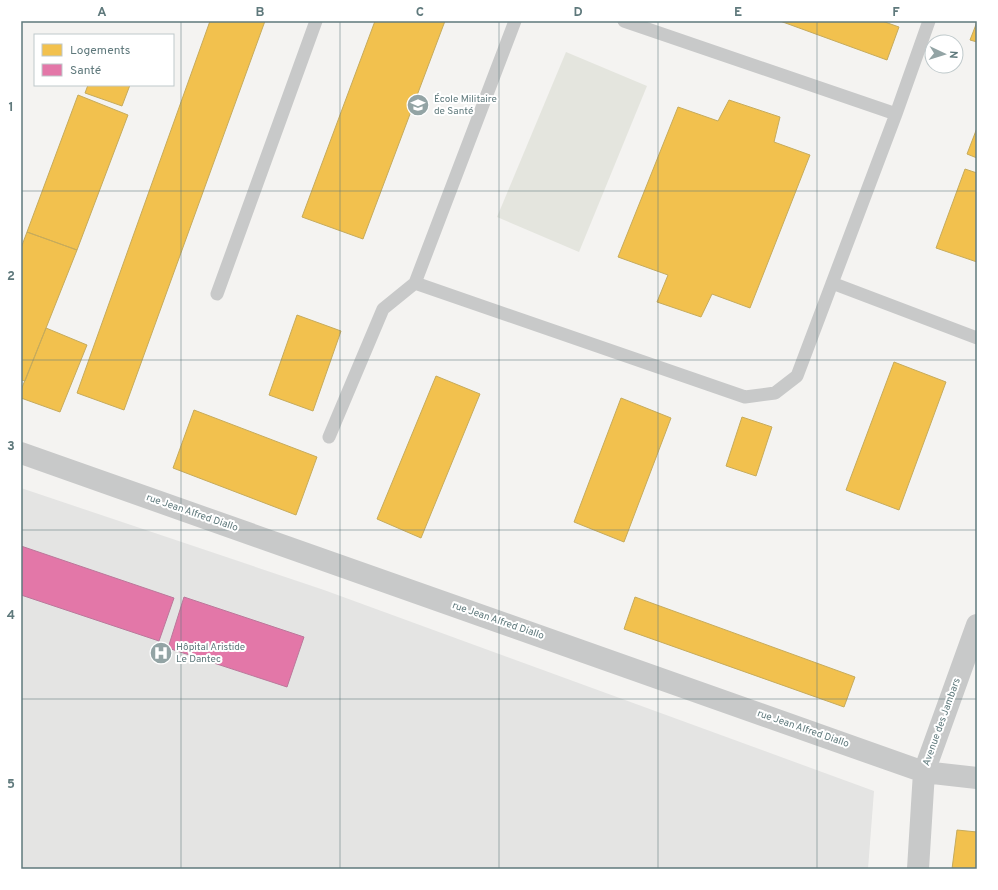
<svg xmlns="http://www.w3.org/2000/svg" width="998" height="890" font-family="Overpass,sans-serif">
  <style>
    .built { fill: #e4e4e3 }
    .green { fill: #e4e5de }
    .homes { fill: #f2c14e; stroke: #c6ab5c }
    .health { fill: #e377a8; stroke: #bb789b }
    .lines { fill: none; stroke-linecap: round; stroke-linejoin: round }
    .lane { stroke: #c8c9c9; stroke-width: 13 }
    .street { stroke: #c8c9c9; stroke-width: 22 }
    .grid { fill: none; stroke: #5f797c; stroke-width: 1; stroke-opacity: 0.55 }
    .labels { text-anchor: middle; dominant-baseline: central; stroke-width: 4; stroke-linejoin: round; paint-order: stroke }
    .poi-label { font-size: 10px; fill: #5f797c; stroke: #fff; text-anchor: start }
    .street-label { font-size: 10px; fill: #5f797c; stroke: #fff }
    .neatline { fill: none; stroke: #5f797c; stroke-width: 1.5 }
    .grid-label { font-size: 13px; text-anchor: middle; font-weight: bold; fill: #5f797c }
  </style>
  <rect width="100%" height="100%" fill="#f4f3f1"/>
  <path class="built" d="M21 488 324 590 874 791 868 869H21Z"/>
  <path class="green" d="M566 52 647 86 579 252 497 217Z"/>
  <path class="homes" d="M210 21H265L124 410 77 393Z
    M375 21H445L363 239 302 217Z
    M780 21H882L899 27 887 60Z
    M977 22V42L970 40Z
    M88 85H130L122 106 85 93Z
    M78 95 128 115 77 250 27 232Z
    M729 100 780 117 774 142 810 155 750 308 712 294 701 317 657 302 668 275 618 257 678 107 718 121Z
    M977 128V158L967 154Z
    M965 169 977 173V262L936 248Z
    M27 232 77 250 25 381 21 380V248Z
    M297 315 341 331 313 411 269 395Z
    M46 328 87 345 60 412 21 398V390Z
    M894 362 946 382 899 510 846 490Z
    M436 376 480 394 421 538 377 519Z
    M621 398 671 418 624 542 574 522Z
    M194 410 317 457 296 515 173 468Z
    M742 417 772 427 756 476 726 466Z
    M635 597 855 677 844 707 624 629Z
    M957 830 977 832V869H952Z"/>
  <path class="health" d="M21 546 174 598 159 641 21 595Z
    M184 597 304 637 287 687 168 648Z"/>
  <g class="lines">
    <path class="lane" d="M624 21 896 114
      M415 283 745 397 775 393 797 376 896 114 929 21
      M832 283 977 338
      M217 294 316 21
      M329 437 383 309 415 283 515 21"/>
    <path class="street" d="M21 453 924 772 977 778
      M918 869 924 772 977 625"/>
  </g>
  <path class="grid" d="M181 21V869M340 21V869M499 21V869M658 21V869M817 21V869M21 191H977M21 360H977M21 530H977M21 699H977"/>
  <defs>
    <g id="university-disc" transform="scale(1.15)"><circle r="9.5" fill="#93a4a5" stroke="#fff"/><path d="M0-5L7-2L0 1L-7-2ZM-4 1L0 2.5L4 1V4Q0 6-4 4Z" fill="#fff"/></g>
    <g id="hospital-disc" transform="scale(1.15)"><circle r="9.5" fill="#93a4a5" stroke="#fff"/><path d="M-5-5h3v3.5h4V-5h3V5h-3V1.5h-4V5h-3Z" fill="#fff"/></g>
  </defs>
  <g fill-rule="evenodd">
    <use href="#university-disc" x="418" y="105"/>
    <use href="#hospital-disc" x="161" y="653"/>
  </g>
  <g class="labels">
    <g class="poi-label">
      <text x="434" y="99">École Militaire<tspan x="434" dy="12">de Santé</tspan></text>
      <text x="176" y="647">Hôpital Aristide<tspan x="176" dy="12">Le Dantec</tspan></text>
    </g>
    <g class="street-label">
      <text transform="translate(192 513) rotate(19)">rue Jean Alfred Diallo</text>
      <text transform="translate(498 621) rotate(19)">rue Jean Alfred Diallo</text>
      <text transform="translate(942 722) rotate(-70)">Avenue des Jambars</text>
      <text transform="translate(803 729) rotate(19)">rue Jean Alfred Diallo</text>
    </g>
  </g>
  <rect width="998" height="890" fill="none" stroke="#ffffff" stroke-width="44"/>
  <rect x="34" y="34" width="140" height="52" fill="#ffffff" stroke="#bfc9cb"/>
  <rect x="42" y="44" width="20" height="12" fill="#f2c14e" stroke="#bfc9cb"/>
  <text x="70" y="54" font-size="12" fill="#5f797c">Logements</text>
  <rect x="42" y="64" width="20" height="12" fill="#e377a8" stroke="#bfc9cb"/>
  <text x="70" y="74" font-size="12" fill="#5f797c">Santé</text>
  <g transform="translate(944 54) rotate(94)"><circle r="19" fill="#ffffff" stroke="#bfc9cb"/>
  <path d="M0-3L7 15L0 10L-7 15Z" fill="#93a4a5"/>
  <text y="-6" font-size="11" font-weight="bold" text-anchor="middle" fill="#5f797c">N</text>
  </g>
  <rect x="22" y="22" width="954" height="846" class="neatline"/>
  <g class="grid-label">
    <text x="102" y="16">A</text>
    <text x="260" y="16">B</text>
    <text x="420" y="16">C</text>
    <text x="578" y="16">D</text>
    <text x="738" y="16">E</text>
    <text x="896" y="16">F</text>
    <text x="11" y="111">1</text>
    <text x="11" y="280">2</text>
    <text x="11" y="450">3</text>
    <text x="11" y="619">4</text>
    <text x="11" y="788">5</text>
  </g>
</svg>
